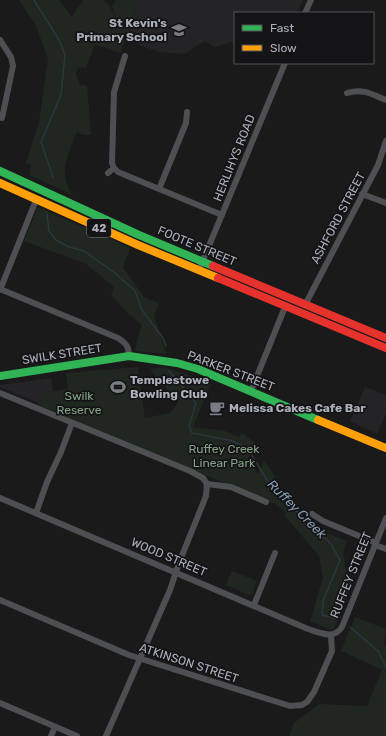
<svg xmlns="http://www.w3.org/2000/svg" width="386" height="736" font-family="Rubik,sans-serif">
  <style>
    .built { fill: #242426 }
    .green { fill: #202721 }
    .lines { fill: none; stroke-linecap: round; stroke-linejoin: round }
    .stream { stroke: #2e353c; stroke-width: 1.5 }
    .street { stroke: #4e4f53; stroke-width: 6 }
    .fast { stroke: #30b455; stroke-width: 8 }
    .slow { stroke: #ff9f0a; stroke-width: 8 }
    .jam { stroke: #e5322d; stroke-width: 8 }
    .labels { text-anchor: middle; dominant-baseline: central; stroke-width: 3.5; stroke-linejoin: round; paint-order: stroke }
    .shield { fill: #141416; stroke: #7e8189; stroke-width: 1 }
    .shield-label { font-size: 11px; font-weight: bold; fill: #acb0ba }
    .poi-label { font-size: 12px; font-weight: bold; fill: #acb0ba; stroke: #141416; text-anchor: start }
    .street-label { font-size: 12px; fill: #acb0ba; stroke: #141416 }
    .park-label { font-size: 12px; fill: #85a487; stroke: #141416 }
    .water-label { font-size: 13px; font-style: italic; fill: #869db3; stroke: #141416 }
  </style>
  <rect width="100%" height="100%" fill="#1a1a1a"/>
  <path class="built" d="M139 0H303L297 13H235V41L214 47 205 41 184 54 159 52 142 46 128 37 119 24 138 18 131 5Z
    M51 378 53 391 46 392 39 403 0 387V385Z
    M365 387 386 395V413L377 434 350 421Z"/>
  <path class="green" d="M19 0H59L72 17 83 0H104L108 4 117 19 112 6 116 0H139L131 5 138 18 120 24 128 35 120 53 95 44 86 68 78 67 76 74 80 85 87 86 91 135H84L77 132C67 158 58 169 72 195L29 175 31 165 26 163 39 122 48 59 36 26Z
    M38 207 130 248 123 267 144 297 159 303 154 315 166 354 135 351 138 336 142 325 129 314 111 295 114 287 86 264 24 241Z
    M138 367 145 418 170 413 178 402 150 369 164 367 211 383 193 427 225 431 239 437 242 433 255 443 248 459 258 474 264 461 275 476 269 492 287 500 316 529 347 541 343 552 347 577 353 579 334 629 331 630 310 621 323 578 319 556 285 516V512L277 505 38 405 46 392 68 389 66 373Z
    M232 571 257 581 252 594 249 595 226 585Z
    M355 617 386 629 384 643 386 647V736H289L294 723 319 704 367 706 382 670 341 651Z"/>
  <g class="lines">
    <path class="stream" d="M34 0 59 40 65 55 61 95 41 142 53 177
      M47 214 49 231 56 240 69 247 84 251 115 273 135 291 142 310 163 338 166 346
      M169 371 196 403 189 426 192 433 233 441 248 449 270 485 331 544 340 560 323 601 322 615 334 618
      M350 627 378 651 386 667"/>
    <path class="street" d="M305 13 311 0
      M0 40 11 57 13 66 2 118
      M347 93C362 88 372 94 386 100
      M114 168 112 163 114 92 125 56
      M108 173 114 168 118 172 222 215
      M159 189 186 123 187 112
      M362 194 386 203
      M201 265 285 63
      M0 289 118 338C126 343 129 347 129 356
      M0 290 36 200
      M305 305 378 165 386 141
      M251 391 285 307
      M0 393 190 471 203 478 207 484 231 487 266 502
      M0 498 308 629C320 633 334 640 342 627L386 518
      M36 513 47 482 61 452 72 423
      M312 514 323 521 376 543
      M375 545 386 549
      M0 600 129 655 290 706 302 705 307 702 314 692 332 651 331 635
      M254 605 275 553
      M0 703 77 736
      M51 736 55 727
      M106 736 170 590 179 563 206 496 207 484"/>
    <path class="fast" d="M0 171 139 235 213 266
      M0 376 129 356 177 363 198 369 318 420"/>
    <path class="slow" d="M0 183 138 245 218 278
      M318 420 386 448"/>
    <path class="jam" d="M213 266 386 338
      M218 278 386 348"/>
  </g>
  <defs>
    <g id="school-bare" transform="scale(1.2)"><path d="M0-5L7-2L0 1L-7-2ZM-4 1L0 2.5L4 1V4Q0 6-4 4Z" fill="#797c82" stroke="#141416" stroke-width="2.5" paint-order="stroke"/></g>
    <g id="stadium-bare" transform="scale(1.2)"><path d="M0-5a6.5 5 0 1 0 0 10a6.5 5 0 1 0 0-10ZM-3.5-1.8h7v3.6h-7Z" fill="#797c82" stroke="#141416" stroke-width="2.5" paint-order="stroke"/></g>
    <g id="cafe-bare" transform="scale(1.2)"><path d="M-5.5-4.5H6V0H3Q3 3.5 0 3.5H-2.5Q-5.5 3.5-5.5 0ZM3-3.2v2h1.7v-2ZM-6 4.5H4V6H-6Z" fill="#797c82" stroke="#141416" stroke-width="2.5" paint-order="stroke"/></g>
  </defs>
  <g fill-rule="evenodd">
    <use href="#school-bare" x="179" y="30"/>
    <use href="#stadium-bare" x="118" y="387"/>
    <use href="#cafe-bare" x="217" y="408"/>
  </g>
  <g class="labels">
    <rect class="shield" x="87" y="219" width="24" height="18" rx="3"/>
    <g class="shield-label">
      <text x="99" y="228">42</text>
    </g>
    <g class="poi-label">
      <text x="167" y="23" text-anchor="end">St Kevin's<tspan x="167" dy="14">Primary School</tspan></text>
      <text x="130" y="380">Templestowe<tspan x="130" dy="14">Bowling Club</tspan></text>
      <text x="229" y="408">Melissa Cakes Cafe Bar</text>
    </g>
    <g class="street-label">
      <text transform="translate(234 158) rotate(-68)">HERLIHYS ROAD</text>
      <text transform="translate(338 218) rotate(-62)">ASHFORD STREET</text>
      <text transform="translate(197 246) rotate(23)">FOOTE STREET</text>
      <text transform="translate(62 354) rotate(-9)">SWILK STREET</text>
      <text transform="translate(231 371) rotate(21)">PARKER STREET</text>
      <text transform="translate(169 557) rotate(23)">WOOD STREET</text>
      <text transform="translate(351 575) rotate(-68)">RUFFEY STREET</text>
      <text transform="translate(189 663) rotate(18)">ATKINSON STREET</text>
    </g>
    <g class="park-label">
      <text x="79" y="396">Swilk<tspan x="79" dy="14">Reserve</tspan></text>
      <text x="224" y="449">Ruffey Creek<tspan x="224" dy="14">Linear Park</tspan></text>
    </g>
    <g class="water-label">
      <text transform="translate(297 509) rotate(45)">Ruffey Creek</text>
    </g>
  </g>
  <rect x="234" y="12" width="140" height="52" fill="#141416" stroke="#515258"/>
  <rect x="242" y="25" width="20" height="6" fill="#30b455" stroke="#515258"/>
  <text x="270" y="32" font-size="12" fill="#acb0ba">Fast</text>
  <rect x="242" y="45" width="20" height="6" fill="#ff9f0a" stroke="#515258"/>
  <text x="270" y="52" font-size="12" fill="#acb0ba">Slow</text>
</svg>
